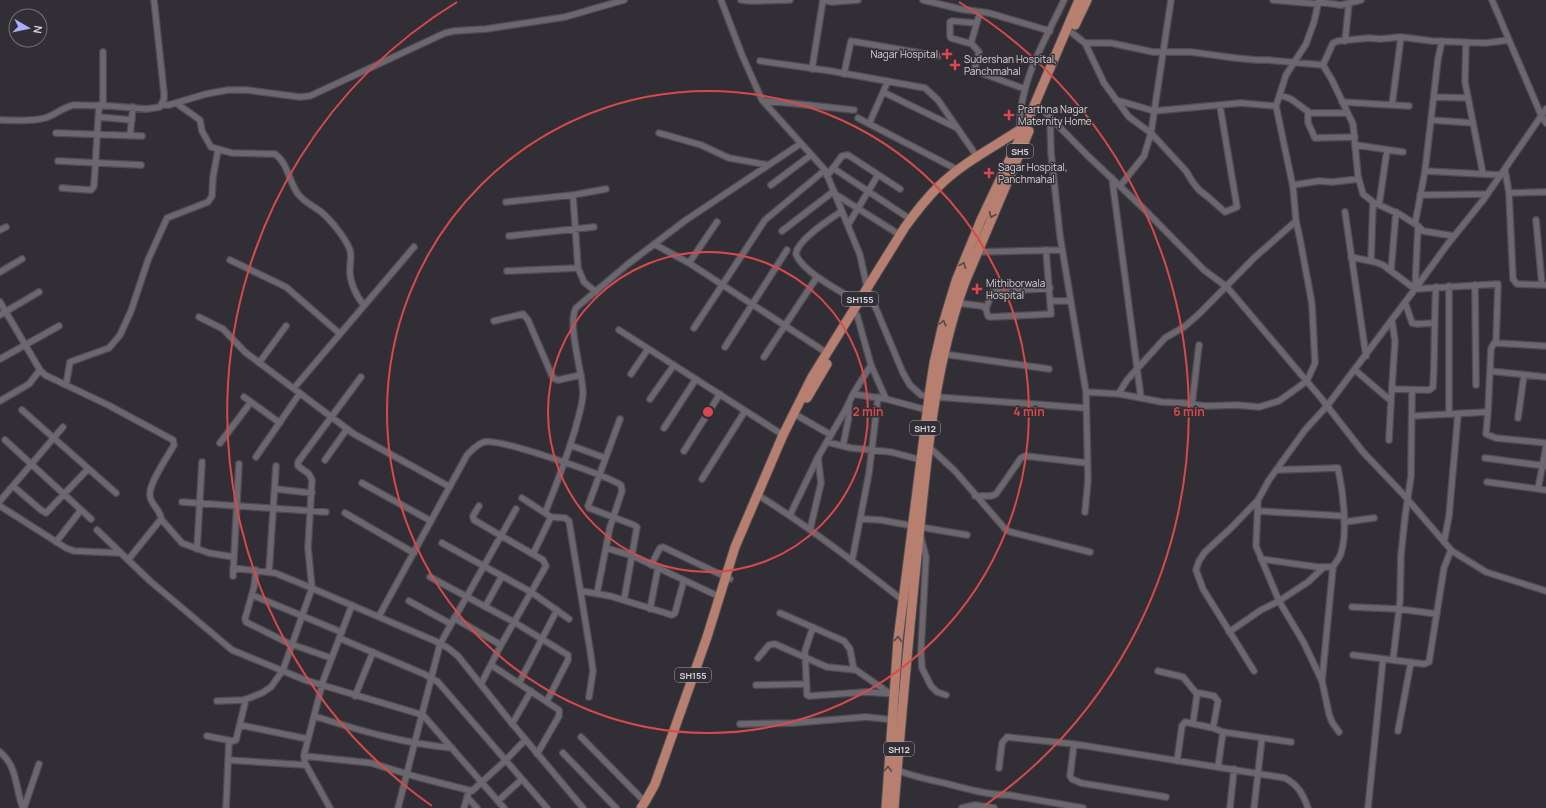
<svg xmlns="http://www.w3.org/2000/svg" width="1546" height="808" font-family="Manrope,sans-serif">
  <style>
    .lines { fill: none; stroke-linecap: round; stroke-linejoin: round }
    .street-casing { stroke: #4f4b51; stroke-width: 8 }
    .primary-casing { stroke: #4f4b51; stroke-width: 11 }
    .street { stroke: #6c676f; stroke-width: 5.5 }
    .primary { stroke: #b67f70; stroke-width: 9 }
    .oneway { stroke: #5a4647 }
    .ring { fill: none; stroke: #d64a4b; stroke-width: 2 }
    .health-dot { fill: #e0444e; stroke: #322e35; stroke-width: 1.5 }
    .labels { text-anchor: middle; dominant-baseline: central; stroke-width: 3; stroke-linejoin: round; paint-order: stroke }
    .shield { fill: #322e35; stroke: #a6a2a7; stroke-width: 1 }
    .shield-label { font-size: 9px; font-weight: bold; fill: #d7d4d8 }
    .poi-label { font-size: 10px; fill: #d7d4d8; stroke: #322e35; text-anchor: start }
    .centre { fill: #d64a4b; stroke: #322e35; stroke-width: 2 }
    .ring-label { font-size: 12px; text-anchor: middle; font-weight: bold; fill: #d64a4b; stroke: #322e35; stroke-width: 3; stroke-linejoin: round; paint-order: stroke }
  </style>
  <rect width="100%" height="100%" fill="#322e35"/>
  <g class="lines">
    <g class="street-casing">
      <path id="street" d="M721 0 742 55 762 100 825 170 860 255 867 287 903 373 910 385 921 395 936 397 1086 408
        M741 0 751 1 790 0
        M823 0 832 2 858 0
        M923 0 960 9 989 13 1050 31
        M1273 0 1318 4
        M1492 0 1541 115 1546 123
        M1319 2 1341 5 1361 0
        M980 12 971 43 979 52 975 68 976 71 1025 89
        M1072 33 1085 43 1104 83 1129 117 1151 133 1186 171 1192 181 1199 190 1208 197 1225 212 1237 207 1220 106
        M1345 41 1349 3
        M1466 42 1465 82 1483 174
        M1085 43H1111L1153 52H1191L1235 58 1257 60H1268L1323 65 1332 80 1353 124 1358 176 1363 194 1373 202 1401 215 1418 226 1423 231 1454 236
        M972 44 951 38 950 36V22L952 21 976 23
        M760 61 831 71 925 88 938 100 978 158
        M1323 65 1333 43 1338 41 1369 38 1380 39 1401 37 1432 41 1486 43 1509 40
        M812 69 823 0
        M844 74 851 41 938 56
        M883 92 957 128
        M1280 95 1291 99 1310 113
        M1434 97 1468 98
        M1116 100 1154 111 1241 103 1276 106
        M764 101 789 103 854 110
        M1035 102 1087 155 1142 207 1204 270 1227 287 1321 398 1363 452 1402 493 1452 551 1486 572 1546 591
        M1342 102 1409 106
        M176 103 200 120 202 131 211 147 232 153 275 154C288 163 289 182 298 194 303 201 313 206 320 211 330 219 345 237 350 250 352 256 350 262 350 268 349 281 356 296 364 305
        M103 105V52
        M162 105H169L206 94 228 90H247L300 97 310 96 445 33 454 31 486 29 565 17 624 0
        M1392 105 1401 37
        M1347 113H1310L1308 115V123L1315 138 1355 137
        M1050 116 1051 152 1060 236 1086 392 1088 480 1085 512
        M99 117 132 120
        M858 118 958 170
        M0 120C14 120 31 122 45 118 55 115 63 107 74 105L110 106 147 109 160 107 164 99V93L154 0
        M1431 120 1473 123
        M869 124 888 81
        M1020 130C1018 83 1045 41 1064 0
        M56 133 142 136
        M659 133 701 145 729 158 768 165
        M130 136 133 107
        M1356 145 1403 152
        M58 161 141 165
        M833 168 910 219
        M1505 170 1509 193 1513 279 1517 284 1546 285
        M1425 171 1501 175
        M827 176 842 156 848 155 900 189
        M1112 178 1141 398
        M771 185 811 155
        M1293 185 1319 181 1332 182 1359 179
        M1120 186 1144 156 1151 133 1171 0
        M62 188 91 190 94 186 99 105
        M1509 193 1546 192
        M835 194 900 235
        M573 195 578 268 584 282 596 292
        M1420 195 1487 194
        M506 202 573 195 606 189
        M1379 205 1387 150
        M842 211C830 219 797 240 796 254 802 272 842 292 858 302
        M1345 212 1366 356
        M1536 220 1542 285
        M1415 224 1425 171 1438 59 1442 41
        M848 225 878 175
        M0 230 6 227
        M782 231 834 191
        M509 236 594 227
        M654 244 689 263 827 353
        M977 252 1062 250
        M1351 257 1375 262 1383 265 1415 289 1498 284 1496 342
        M230 260 286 287 339 333
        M1371 261 1373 202
        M689 263 717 222
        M507 271 578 268
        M1391 271 1396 212
        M0 272 22 259
        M1475 285 1476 385
        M1415 289 1418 226
        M1051 301H1071
        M0 302 40 370 45 375 108 405 173 440 174 445C168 456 148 484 150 496 151 505 161 510 161 519L128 560
        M1405 302 1412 323 1417 324 1435 323
        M957 303 982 306 986 309 988 316 990 317 1051 314 1046 250
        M986 309 991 295 993 292 1050 288
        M0 315 39 292
        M857 315 871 365 886 399
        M199 317 223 329 245 352 354 434 450 487
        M494 321 523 314 528 320 553 378 558 380 581 375
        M694 328 765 220 825 170
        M619 330 783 435
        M725 347 787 250
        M943 354 1049 369
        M764 357 817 277
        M0 359 59 326
        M259 363 286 326
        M1355 370 1391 401 1389 440
        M1490 371 1546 377
        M631 374 648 349
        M66 385 70 362 109 348 120 335 131 311 148 260 167 218 208 202 212 196 213 177 218 150
        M294 388 414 247
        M1392 389 1429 390 1433 387C1435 354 1434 321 1436 287
        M1086 392 1120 394 1162 402 1183 403 1205 406 1237 405 1259 407 1279 401 1307 381 1315 363 1312 304 1300 239 1296 221 1293 187 1276 106 1286 75 1306 44 1314 22 1319 0
        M1119 393 1127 380 1165 338 1184 327 1199 314 1255 257 1296 221
        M853 394 886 399 927 410
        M244 397 280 423
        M650 399 674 365
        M0 401 29 384 40 370
        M1391 401 1395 341 1392 321
        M1192 404 1199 345
        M22 410 116 493
        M1488 412 1491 349 1494 343 1546 346
        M1449 414V286
        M798 416 831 435
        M1412 416 1488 412 1486 434 1496 438 1546 443
        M1518 418 1524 375
        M620 419 588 506 589 508 634 525 637 527 624 600
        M664 428 696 379
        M5 440 91 519
        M827 442 851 448 891 452 921 460
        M220 443 251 402
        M570 445 605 458
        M843 446 849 416V405
        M929 447 955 471 1006 530 1011 532 1090 552
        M684 451 720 394
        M256 457 300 393
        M1485 458 1546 466
        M325 460 347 429
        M1276 470 1338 468C1343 491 1348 531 1341 553 1340 558 1335 563 1333 567L1322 681
        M702 479 745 411
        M1487 482 1546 490
        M362 483 431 521
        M13 486 41 510 46 513 88 469
        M275 489 312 493
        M1538 489 1546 447
        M975 496H991L996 494 1021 458 1025 456 1087 463
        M761 497C812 529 858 565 905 602
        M522 498 551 517 565 518 569 521 591 656 593 671 589 697
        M1258 500 1256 546 1279 601 1304 643 1322 681 1329 714 1332 722 1339 732
        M0 501 63 427
        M182 502 326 512
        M0 506 66 548 74 551 121 553
        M479 506 473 516 474 520 543 560 546 566 501 645 481 684
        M1258 511 1344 516
        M345 513 414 553
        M545 513C556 486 566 459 575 430 578 417 583 405 583 392 582 370 567 325 576 308L628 264 686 220 800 144
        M790 515 818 457 846 409 853 394 871 365
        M161 519 182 543 209 553 234 557
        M861 519 881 520 913 526
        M1344 522 1374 518
        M920 527 967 535
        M97 530 150 581 232 650 305 680 423 715 504 808
        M810 530 821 483 818 457
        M921 538 926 557 921 650 922 668 931 686 937 692 946 695
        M56 542 81 510
        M1444 542 1449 516 1458 414
        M442 543 531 592 569 619
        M606 548 633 556 720 597
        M197 549 202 462
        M533 554 551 517
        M1261 559 1317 567H1333
        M852 561 869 473 878 397
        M651 565 660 548 663 547 730 579
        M233 568 275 573 302 584 435 641 448 648 458 656 510 721 583 808
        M256 570 254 587 245 619 246 622 288 643 331 658
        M269 572 276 466
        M233 576 239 464
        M430 577 514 622 568 655V660L547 701
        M581 591 610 596 672 615 675 613 684 580
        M252 595 341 632
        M409 601 451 624
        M485 607 502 576
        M1352 607 1399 609 1437 614
        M650 609 658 568
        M780 613 844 641 850 649 854 670
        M379 616 467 455C472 450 477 444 484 442 500 438 605 475 621 485L622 491 610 527 597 593
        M454 618 501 645
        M813 627 805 651 807 695 809 696 866 692 897 694
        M1229 632 1261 610 1279 601 1308 582 1324 567
        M339 638 424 674 438 682 547 808
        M1353 655 1424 664 1429 662 1444 568 1451 550
        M758 658 769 645 775 644 827 667 856 670 889 693
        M1393 660 1400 601 1401 555 1405 517 1411 476 1412 390
        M491 665 559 710V716L537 754
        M1158 671 1183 677 1197 694
        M1254 671 1203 589 1196 570 1199 561 1205 552 1231 528 1258 500 1269 480 1305 430 1327 406 1415 289 1447 245 1484 199 1546 109
        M519 683 557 610
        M756 685 806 684
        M355 696 373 652
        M217 701 244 700 262 693 271 687 283 670 312 588 308 548 312 480 309 474 298 466V462L361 377
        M314 716C361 731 402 743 452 748
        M1193 723 1197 695 1199 693 1214 696 1218 701 1213 728
        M512 724 531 691
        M740 724 793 723 866 717 895 720
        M240 725 308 739
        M1398 731 1411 662
        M207 736 232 741 236 740 246 699
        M581 737 645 802
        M1074 744 1070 776 1072 779 1081 783 1166 797
        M0 752C18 767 15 788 23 808
        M563 753 616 808
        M304 756 371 763 417 777 472 791 505 761 525 740
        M228 760 306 765
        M1177 761 1182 726 1185 722 1213 728 1223 732 1291 742
        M1218 767 1223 732
        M999 768 1002 743 1007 737 1074 744 1285 778C1298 785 1303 794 1308 808
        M897 770C914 777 931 780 948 784 968 789 988 795 1009 795L1083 808
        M467 797 477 808
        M498 801 521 780
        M24 808 39 764
        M226 808 229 741
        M330 808 305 763 304 755 323 681 352 605
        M398 808 440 644 516 509
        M464 808 469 791
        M962 808 975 805 994 808
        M1230 808 1234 769
        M1254 808 1262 738
        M1368 808 1383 659"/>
    </g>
    <g class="primary-casing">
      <path id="primary" d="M1075 25 1087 0
        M807 398 827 364
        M641 808 645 802 655 784 707 637 735 547 783 435 812 377 905 227C915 213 926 199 938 187 963 162 996 146 1024 127
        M886 808 898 640 930 389 934 363 943 324 956 281 981 220 1025 127 1079 0
        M894 808C901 721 909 633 918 546 927 457 934 366 965 282L1029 131"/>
    </g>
    <use href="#street" class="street"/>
    <use href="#primary" class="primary"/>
  </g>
  <defs><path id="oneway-chevron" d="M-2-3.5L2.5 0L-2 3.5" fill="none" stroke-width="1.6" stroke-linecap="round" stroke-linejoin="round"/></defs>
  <g class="oneway">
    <use href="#oneway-chevron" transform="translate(992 215) rotate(113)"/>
    <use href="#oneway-chevron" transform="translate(963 265) rotate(-67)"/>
    <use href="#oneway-chevron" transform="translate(943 323) rotate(-75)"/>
    <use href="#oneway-chevron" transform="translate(898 639) rotate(-84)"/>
    <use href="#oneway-chevron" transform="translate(888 769) rotate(-87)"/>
  </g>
  <g class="ring">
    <circle cx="708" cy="412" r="160"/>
    <circle cx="708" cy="412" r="321"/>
    <path d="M432 806A481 481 0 0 1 457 2M959 2A481 481 0 0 1 984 806"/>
  </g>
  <g class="health-dot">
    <path d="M945 48h4v4h4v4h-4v4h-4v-4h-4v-4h4z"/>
    <path d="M953 59h4v4h4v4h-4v4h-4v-4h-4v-4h4z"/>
    <path d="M1007 109h4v4h4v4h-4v4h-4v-4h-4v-4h4z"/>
    <path d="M987 167h4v4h4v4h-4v4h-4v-4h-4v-4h4z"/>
    <path d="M975 283h4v4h4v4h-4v4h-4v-4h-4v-4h4z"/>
  </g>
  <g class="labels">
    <g class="shield">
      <rect x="1007" y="144" width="26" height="14" rx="3"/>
      <rect x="842" y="292" width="36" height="14" rx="3"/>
      <rect x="910" y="421" width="30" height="14" rx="3"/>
      <rect x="675" y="668" width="36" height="14" rx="3"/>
      <rect x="884" y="742" width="30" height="14" rx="3"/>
    </g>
    <g class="shield-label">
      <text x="1020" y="151">SH5</text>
      <text x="860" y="299">SH155</text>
      <text x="925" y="428">SH12</text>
      <text x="693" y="675">SH155</text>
      <text x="899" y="749">SH12</text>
    </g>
    <g class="poi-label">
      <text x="938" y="54" text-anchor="end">Nagar Hospital</text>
      <text x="964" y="59">Sudershan Hospital,<tspan x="964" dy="12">Panchmahal</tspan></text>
      <text x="1018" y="109">Prarthna Nagar<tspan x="1018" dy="12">Maternity Home</tspan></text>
      <text x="998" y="167">Sagar Hospital,<tspan x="998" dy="12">Panchmahal</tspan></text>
      <text x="986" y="283">Mithiborwala<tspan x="986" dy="12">Hospital</tspan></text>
    </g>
  </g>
  <circle cx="708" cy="412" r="6" class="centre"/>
  <g class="ring-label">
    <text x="868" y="416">2 min</text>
    <text x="1029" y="416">4 min</text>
    <text x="1189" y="416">6 min</text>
  </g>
  <g transform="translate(28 28) rotate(99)"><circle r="19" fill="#322e35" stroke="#747076"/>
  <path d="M0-3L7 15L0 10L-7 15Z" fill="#adaffb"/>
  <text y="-6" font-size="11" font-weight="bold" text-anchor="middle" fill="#d7d4d8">N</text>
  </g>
</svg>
